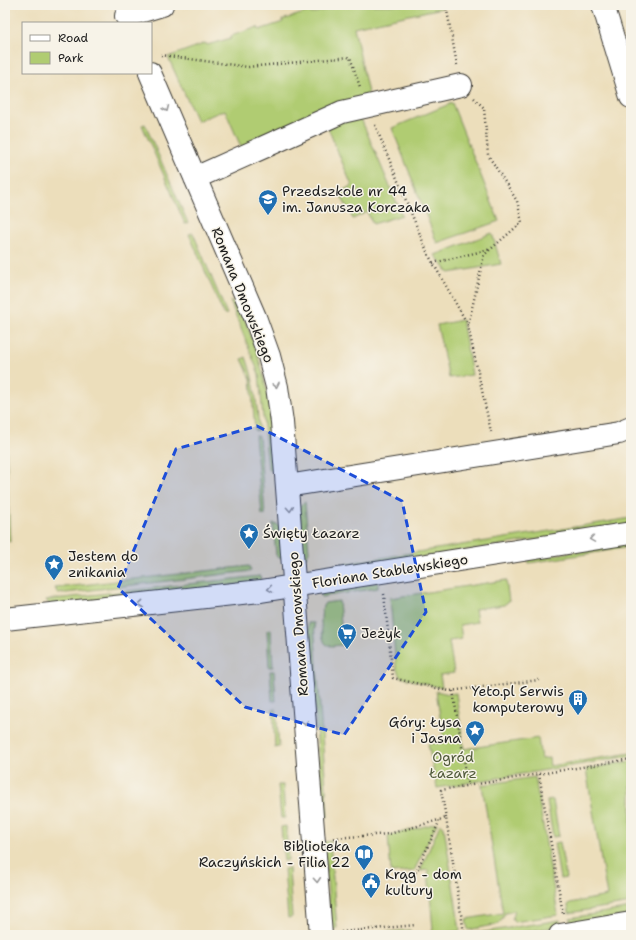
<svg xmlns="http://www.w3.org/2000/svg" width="636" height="940" font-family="'Shantell Sans',sans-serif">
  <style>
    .green { fill: #b0cc72; stroke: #667447 }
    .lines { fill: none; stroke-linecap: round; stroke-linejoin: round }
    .minor-casing { stroke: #3b3934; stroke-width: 24 }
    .path { stroke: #3b3934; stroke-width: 2.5; stroke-dasharray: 1 3; stroke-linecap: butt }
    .minor { stroke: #fff; stroke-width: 22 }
    .oneway { stroke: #999 }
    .marked { fill: #1d4ed8; fill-opacity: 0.2; stroke: #1d4ed8; stroke-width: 3; stroke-dasharray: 8 5; stroke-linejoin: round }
    .labels { text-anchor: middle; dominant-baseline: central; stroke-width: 3; stroke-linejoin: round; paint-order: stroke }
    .poi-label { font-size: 14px; fill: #1c1c1c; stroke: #f7f3e8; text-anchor: start }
    .street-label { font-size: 14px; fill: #1c1c1c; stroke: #f7f3e8 }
    .park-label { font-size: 14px; fill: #505a3a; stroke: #f7f3e8 }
  </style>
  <rect width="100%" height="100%" fill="#f7f3e8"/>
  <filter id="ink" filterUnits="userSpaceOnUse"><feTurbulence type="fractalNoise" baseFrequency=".025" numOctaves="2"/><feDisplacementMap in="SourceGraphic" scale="8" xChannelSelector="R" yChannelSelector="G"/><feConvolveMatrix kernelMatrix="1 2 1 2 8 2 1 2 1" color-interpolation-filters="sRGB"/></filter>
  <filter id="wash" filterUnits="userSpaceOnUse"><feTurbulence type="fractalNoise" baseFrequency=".012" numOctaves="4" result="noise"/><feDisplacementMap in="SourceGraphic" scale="16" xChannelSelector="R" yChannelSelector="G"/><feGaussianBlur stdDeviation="0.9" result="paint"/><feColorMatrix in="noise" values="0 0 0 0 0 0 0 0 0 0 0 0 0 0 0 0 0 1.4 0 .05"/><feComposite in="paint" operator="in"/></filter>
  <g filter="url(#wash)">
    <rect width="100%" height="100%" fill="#ecdebb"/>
    <path class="green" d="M335 5H443L442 8 354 27 369 98 241 147 225 110 197 121 168 57 206 43 207 45 231 38V36L258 27 259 30 283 22 282 20 310 11 311 14 335 7Z
      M452 103 499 221 437 243 392 128Z
      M359 114 402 215 373 224 367 212 353 219 339 192 352 186 328 128Z
      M145 124 188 223 185 224 142 125Z
      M193 233 227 314 224 315 189 234Z
      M492 233 501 264 449 273 435 255Z
      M230 301 240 307C251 335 262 363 267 393 272 418 273 444 276 470H268L259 374Z
      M462 320 472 375 449 378 437 325Z
      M246 357C255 381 257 405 259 430L255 431 251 379 242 359Z
      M5 421 10 542 5 540Z
      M255 436H259L265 515H262Z
      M305 502 309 552 305 558 302 548 299 506Z
      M631 518V525L326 572 321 570 323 567Z
      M273 523 280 526 283 558H278L276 555Z
      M624 544V548L529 563 528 559Z
      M249 566 251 571 58 594 55 588Z
      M260 576 261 582 50 605 46 600Z
      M506 580 509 601 504 605 475 609 477 622 460 625 462 639 449 641 454 673 440 675 442 688 400 677 396 667 390 598Z
      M378 582V588L321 597V593L325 591Z
      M339 601 343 645C338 645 331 647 327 645 320 641 319 608 325 603Z
      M308 623H314L328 817H323Z
      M271 629 273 667H269L267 630Z
      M270 671H274L276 701H272Z
      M436 691 449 694 456 693 464 749 538 738 541 759 549 758 550 766 631 753V756L437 788 428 744 444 742Z
      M273 709H276L279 747 275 748Z
      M631 761V903L569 913 568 905 570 903 607 896 586 769Z
      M535 777 558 915 514 922 512 920 515 911 505 913 501 921 498 924 468 930 466 919 503 913 482 785Z
      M278 785H283L285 818H281Z
      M553 800 559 836 553 837 547 801Z
      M437 823 414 871 391 873 388 836Z
      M440 824 444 827 460 931 425 935 433 930 428 870 420 871Z
      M286 826 288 860 284 861 281 827Z
      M330 841 337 929 331 930 324 842Z
      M560 842 566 878 560 879 554 843Z
      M289 868 292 917 288 918 284 869Z
      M631 908V915L571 924 570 918Z
      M560 920 561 926 507 935H465Z
      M410 930 411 935H354Z"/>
  </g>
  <g filter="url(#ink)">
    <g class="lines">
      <g class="minor-casing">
        <path id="minor" d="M603 5 631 97
          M126 16 162 5
          M150 73 255 317 269 356 277 387 282 422 321 935
          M195 178 342 112 461 85
          M287 486 619 433 631 428
          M5 619 261 591 631 533
          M560 935 631 923"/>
      </g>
      <path class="path" d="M446 5 457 65
        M161 55 248 67 350 57 360 87
        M474 98 484 108 488 155 517 201 522 222 484 255 468 326 491 432
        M375 125 428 254 468 325
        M433 263 491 249
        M384 594 393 678 449 691 539 680
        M453 691 468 785
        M539 774 563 914
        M446 818 441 790 631 759
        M334 838 389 834 446 818 464 933
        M411 879 417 870 440 820
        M341 932 416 925"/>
      <use href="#minor" class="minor"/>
    </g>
    <defs><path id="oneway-chevron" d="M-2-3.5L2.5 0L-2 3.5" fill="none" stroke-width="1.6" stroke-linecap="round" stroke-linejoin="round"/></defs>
    <g class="oneway">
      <use href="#oneway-chevron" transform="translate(166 109) rotate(67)"/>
      <use href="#oneway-chevron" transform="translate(276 385) rotate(78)"/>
      <use href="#oneway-chevron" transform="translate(290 509) rotate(86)"/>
      <use href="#oneway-chevron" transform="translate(592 539) rotate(171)"/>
      <use href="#oneway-chevron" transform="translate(270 589) rotate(171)"/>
      <use href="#oneway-chevron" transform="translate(141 604) rotate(174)"/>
      <use href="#oneway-chevron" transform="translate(305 723) rotate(86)"/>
      <use href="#oneway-chevron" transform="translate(317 880) rotate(86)"/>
    </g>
  </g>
  <path class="marked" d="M257 426 402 501 426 612 344 735 245 707 118 588 176 449Z"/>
  <defs>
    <g id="school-pin" transform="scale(1)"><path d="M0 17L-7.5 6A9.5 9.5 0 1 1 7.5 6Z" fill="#1f6fb2" stroke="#f7f3e8"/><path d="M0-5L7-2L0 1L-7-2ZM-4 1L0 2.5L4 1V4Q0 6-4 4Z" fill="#fff"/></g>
    <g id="sight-pin" transform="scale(1)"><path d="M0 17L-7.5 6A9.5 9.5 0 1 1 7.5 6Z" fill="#1f6fb2" stroke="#f7f3e8"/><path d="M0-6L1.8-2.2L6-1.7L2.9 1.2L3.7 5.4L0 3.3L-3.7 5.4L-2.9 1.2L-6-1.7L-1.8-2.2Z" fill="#fff"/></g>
    <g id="supermarket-pin" transform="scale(1)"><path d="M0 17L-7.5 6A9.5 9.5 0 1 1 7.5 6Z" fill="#1f6fb2" stroke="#f7f3e8"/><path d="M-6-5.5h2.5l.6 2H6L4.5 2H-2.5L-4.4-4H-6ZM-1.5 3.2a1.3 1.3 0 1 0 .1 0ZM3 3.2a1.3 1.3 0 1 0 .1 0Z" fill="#fff"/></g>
    <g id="building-pin" transform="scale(1)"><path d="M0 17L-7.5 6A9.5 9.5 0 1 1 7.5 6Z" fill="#1f6fb2" stroke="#f7f3e8"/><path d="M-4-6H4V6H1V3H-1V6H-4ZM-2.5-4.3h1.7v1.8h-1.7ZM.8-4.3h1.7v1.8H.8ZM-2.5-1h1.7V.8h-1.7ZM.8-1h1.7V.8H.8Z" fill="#fff"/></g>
    <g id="library-pin" transform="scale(1)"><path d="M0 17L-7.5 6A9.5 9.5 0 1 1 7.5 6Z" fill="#1f6fb2" stroke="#f7f3e8"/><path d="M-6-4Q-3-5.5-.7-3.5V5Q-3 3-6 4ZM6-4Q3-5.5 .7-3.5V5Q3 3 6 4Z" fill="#fff"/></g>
    <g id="civic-pin" transform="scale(1)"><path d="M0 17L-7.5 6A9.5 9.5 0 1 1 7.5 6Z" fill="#1f6fb2" stroke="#f7f3e8"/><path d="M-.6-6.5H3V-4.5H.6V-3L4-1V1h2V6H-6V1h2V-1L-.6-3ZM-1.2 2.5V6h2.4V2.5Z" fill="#fff"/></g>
  </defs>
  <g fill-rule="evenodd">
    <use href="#school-pin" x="268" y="199"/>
    <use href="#sight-pin" x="249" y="533"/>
    <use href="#sight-pin" x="54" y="564"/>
    <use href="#supermarket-pin" x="347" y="633"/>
    <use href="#building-pin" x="578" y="699"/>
    <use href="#sight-pin" x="475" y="730"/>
    <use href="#library-pin" x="364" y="854"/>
    <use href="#civic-pin" x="371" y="882"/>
  </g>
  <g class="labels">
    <g class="poi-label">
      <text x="282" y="191">Przedszkole nr 44<tspan x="282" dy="16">im. Janusza Korczaka</tspan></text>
      <text x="263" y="533">Święty Łazarz</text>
      <text x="68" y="556">Jestem do<tspan x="68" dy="16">znikania</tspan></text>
      <text x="361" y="633">Jeżyk</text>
      <text x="564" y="691" text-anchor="end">Yeto.pl Serwis<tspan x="564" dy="16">komputerowy</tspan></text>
      <text x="461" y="722" text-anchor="end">Góry: Łysa<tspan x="461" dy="16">i Jasna</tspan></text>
      <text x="350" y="846" text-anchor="end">Biblioteka<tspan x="350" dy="16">Raczyńskich - Filia 22</tspan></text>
      <text x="385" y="874">Krąg - dom<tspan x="385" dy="16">kultury</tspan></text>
    </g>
    <g class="street-label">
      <text transform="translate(243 295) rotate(68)">Romana Dmowskiego</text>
      <text transform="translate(390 571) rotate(-9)">Floriana Stablewskiego</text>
      <text transform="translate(298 624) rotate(-94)">Romana Dmowskiego</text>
    </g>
    <g class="park-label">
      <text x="453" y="757">Ogród<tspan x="453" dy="16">Łazarz</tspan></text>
    </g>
  </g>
  <rect width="636" height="940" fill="none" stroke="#f7f3e8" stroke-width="20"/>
  <rect x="22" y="22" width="130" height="52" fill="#f7f3e8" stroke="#9f9d96"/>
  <rect x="30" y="35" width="20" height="6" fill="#ffffff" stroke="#9f9d96"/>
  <text x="58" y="42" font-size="12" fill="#1c1c1c">Road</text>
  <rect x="30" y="52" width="20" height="12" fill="#b0cc72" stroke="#9f9d96"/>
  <text x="58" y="62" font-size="12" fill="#1c1c1c">Park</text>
</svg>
